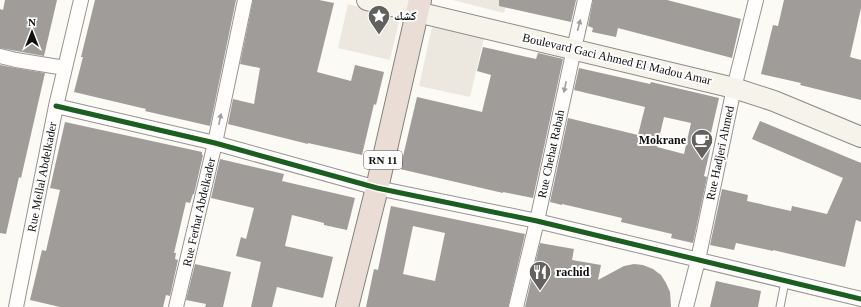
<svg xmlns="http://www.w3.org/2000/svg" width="861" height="307" font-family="'Times New Roman','Noto Naskh Arabic',serif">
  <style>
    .plaza { fill: #ece8df }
    .building { fill: #a09c99; fill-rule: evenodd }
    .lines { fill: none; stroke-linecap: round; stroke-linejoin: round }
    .lane-casing { stroke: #969592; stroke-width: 9 }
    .street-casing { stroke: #969592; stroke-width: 16 }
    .secondary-casing { stroke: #8c8b89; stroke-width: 22 }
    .highway-casing { stroke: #83827f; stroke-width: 24 }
    .lane { stroke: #fffefd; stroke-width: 7 }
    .street { stroke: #fffefd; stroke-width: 14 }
    .secondary { stroke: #f5f3ea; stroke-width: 20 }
    .highway { stroke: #eaddd5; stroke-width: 22 }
    .cycleway-casing { stroke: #fff; stroke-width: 8 }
    .cycleway { stroke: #1b5e20; stroke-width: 5 }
    .oneway { fill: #9f9e9e }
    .labels { text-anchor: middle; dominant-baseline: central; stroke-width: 4; stroke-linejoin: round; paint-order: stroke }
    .shield { fill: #fff; stroke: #575757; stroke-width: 1 }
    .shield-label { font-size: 11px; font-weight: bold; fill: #0f0f0f }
    .poi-label { font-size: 12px; font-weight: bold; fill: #0f0f0f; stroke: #fff; text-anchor: start }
    .street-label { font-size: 12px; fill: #0f0f0f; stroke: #fff }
  </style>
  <rect width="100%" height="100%" fill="#fcfaf4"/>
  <path class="plaza" d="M453 0H507L504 13Z
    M348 4 400 17 390 60 338 48Z
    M432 27 484 38 470 97 419 86Z"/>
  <path class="building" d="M5 0H57L44 56 0 48V9L3 10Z
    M95 0H236L210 126 145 111 146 109 74 92 83 57H81Z
    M253 0H319L334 3 317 72 351 81 355 65 384 72 376 105 374 104 362 155 308 143V144L228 124 233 99 254 104 260 68 240 64Z
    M499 0H576L571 22 499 6Z
    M593 0H667L741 19 732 58 618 28 616 37 592 32 593 28 588 26Z
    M784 0H861V8L850 57 861 60V100L800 85 801 83 761 74 773 25 778 26Z
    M483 47 536 59 538 53 563 59 533 198 503 192V193L400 169 417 97 482 112 491 75 477 71Z
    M0 65 15 68 45 73 21 178 19 177 6 234 0 233Z
    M579 68 650 84 651 82 719 98 708 146H711L704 176 707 177 693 243 671 238 672 234 621 222 622 218 562 204V205L550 202 568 118 638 135 645 107 574 90ZM664 117 691 123 684 154 657 147Z
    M760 121 861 163V222L856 220 845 267 773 250V251L736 243 734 250 710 245 722 189 748 195 747 201 791 211 792 206 827 214 843 178 752 139Z
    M65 122 202 152V155H203L194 194H193L190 203 186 202 174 253H176L175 259 178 260 170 296 166 295 163 307H60L30 300 42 250 46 251 60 190 50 188Z
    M220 159 284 174 282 181 355 198 347 230 324 225V223L292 215 285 246 333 257 323 298 277 287 272 307H251L261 262 236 256 241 237 246 239 254 208 211 198Z
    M391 206 525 234 508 307H366L374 269 378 270ZM413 226 445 233 435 281 403 274Z
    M540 243 574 249 572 260 601 265 598 280 624 266 634 264 643 265 653 269 661 275 666 283 670 292 671 307H525Z
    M195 264 231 272 223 307H205L206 304 186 300Z
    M716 281 761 291 758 307H710Z"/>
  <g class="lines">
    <g class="lane-casing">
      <path id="lane" d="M780 307 785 282"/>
    </g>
    <g class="street-casing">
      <path id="street" d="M0 56 16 60 65 68
        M56 106 215 143 377 188 537 221 861 299
        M16 307 56 106 81 0
        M176 307 215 143 245 0
        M516 307 537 221 574 49 585 0
        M686 307 698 260 734 88 756 0"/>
    </g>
    <g class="secondary-casing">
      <path id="secondary" d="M367 0 734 88 774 101 861 137"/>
    </g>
    <g class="highway-casing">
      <path id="highway" d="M347 307 377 188 420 0"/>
    </g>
    <use href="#lane" class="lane"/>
    <use href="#street" class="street"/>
    <use href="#secondary" class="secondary"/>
    <use href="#highway" class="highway"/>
    <g class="cycleway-casing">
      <path id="cycleway" d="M56 106 215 143 377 188 537 221 861 299"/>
    </g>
    <use href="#cycleway" class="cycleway"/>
  </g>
  <defs><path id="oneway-solid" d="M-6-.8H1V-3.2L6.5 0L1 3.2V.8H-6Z"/></defs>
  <g class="oneway">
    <use href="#oneway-solid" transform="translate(579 25) rotate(-76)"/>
    <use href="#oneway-solid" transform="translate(565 87) rotate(102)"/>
    <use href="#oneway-solid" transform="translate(220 119) rotate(-78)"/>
  </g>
  <defs>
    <g id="sight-pin" transform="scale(1.15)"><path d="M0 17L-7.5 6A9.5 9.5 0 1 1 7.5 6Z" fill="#62615f" stroke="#fff"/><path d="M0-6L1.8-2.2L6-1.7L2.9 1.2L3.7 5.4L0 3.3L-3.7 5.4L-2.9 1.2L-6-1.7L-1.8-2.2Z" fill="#fff"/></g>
    <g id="cafe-pin" transform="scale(1.15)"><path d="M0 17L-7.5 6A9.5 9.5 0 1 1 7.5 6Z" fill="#62615f" stroke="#fff"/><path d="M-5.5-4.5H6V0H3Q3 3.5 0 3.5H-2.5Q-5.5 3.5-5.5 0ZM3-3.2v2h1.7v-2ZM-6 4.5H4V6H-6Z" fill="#fff"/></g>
    <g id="restaurant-pin" transform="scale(1.15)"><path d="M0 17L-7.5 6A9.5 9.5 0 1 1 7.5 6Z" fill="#62615f" stroke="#fff"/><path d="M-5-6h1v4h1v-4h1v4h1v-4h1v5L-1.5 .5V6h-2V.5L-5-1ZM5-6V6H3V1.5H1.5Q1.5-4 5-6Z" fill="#fff"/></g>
  </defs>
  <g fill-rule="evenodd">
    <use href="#sight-pin" x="379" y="16"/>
    <use href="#cafe-pin" x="702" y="140"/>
    <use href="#restaurant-pin" x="540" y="272"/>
  </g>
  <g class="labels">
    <rect class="shield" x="364" y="151" width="38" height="18" rx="3"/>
    <g class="shield-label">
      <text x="383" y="160">RN 11</text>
    </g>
    <g class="poi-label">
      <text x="394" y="16">كشك</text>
      <text x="686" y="140" text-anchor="end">Mokrane</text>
      <text x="556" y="272">rachid</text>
    </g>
    <g class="street-label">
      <text transform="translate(617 59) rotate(13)">Boulevard Gaci Ahmed El Madou Amar</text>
      <text transform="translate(720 153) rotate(-78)">Rue Hadjeri Ahmed</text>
      <text transform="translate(551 154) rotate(-78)">Rue Chehat Rabah</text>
      <text transform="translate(42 177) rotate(-79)">Rue Mellal Abdelkader</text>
      <text transform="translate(199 212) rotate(-77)">Rue Ferhat Abdelkader</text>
    </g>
  </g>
  <g transform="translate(32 32)" stroke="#ffffff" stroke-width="3" paint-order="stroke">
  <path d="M0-3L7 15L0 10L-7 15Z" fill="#0f0f0f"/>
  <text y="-6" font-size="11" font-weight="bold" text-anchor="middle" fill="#0f0f0f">N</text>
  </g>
</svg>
